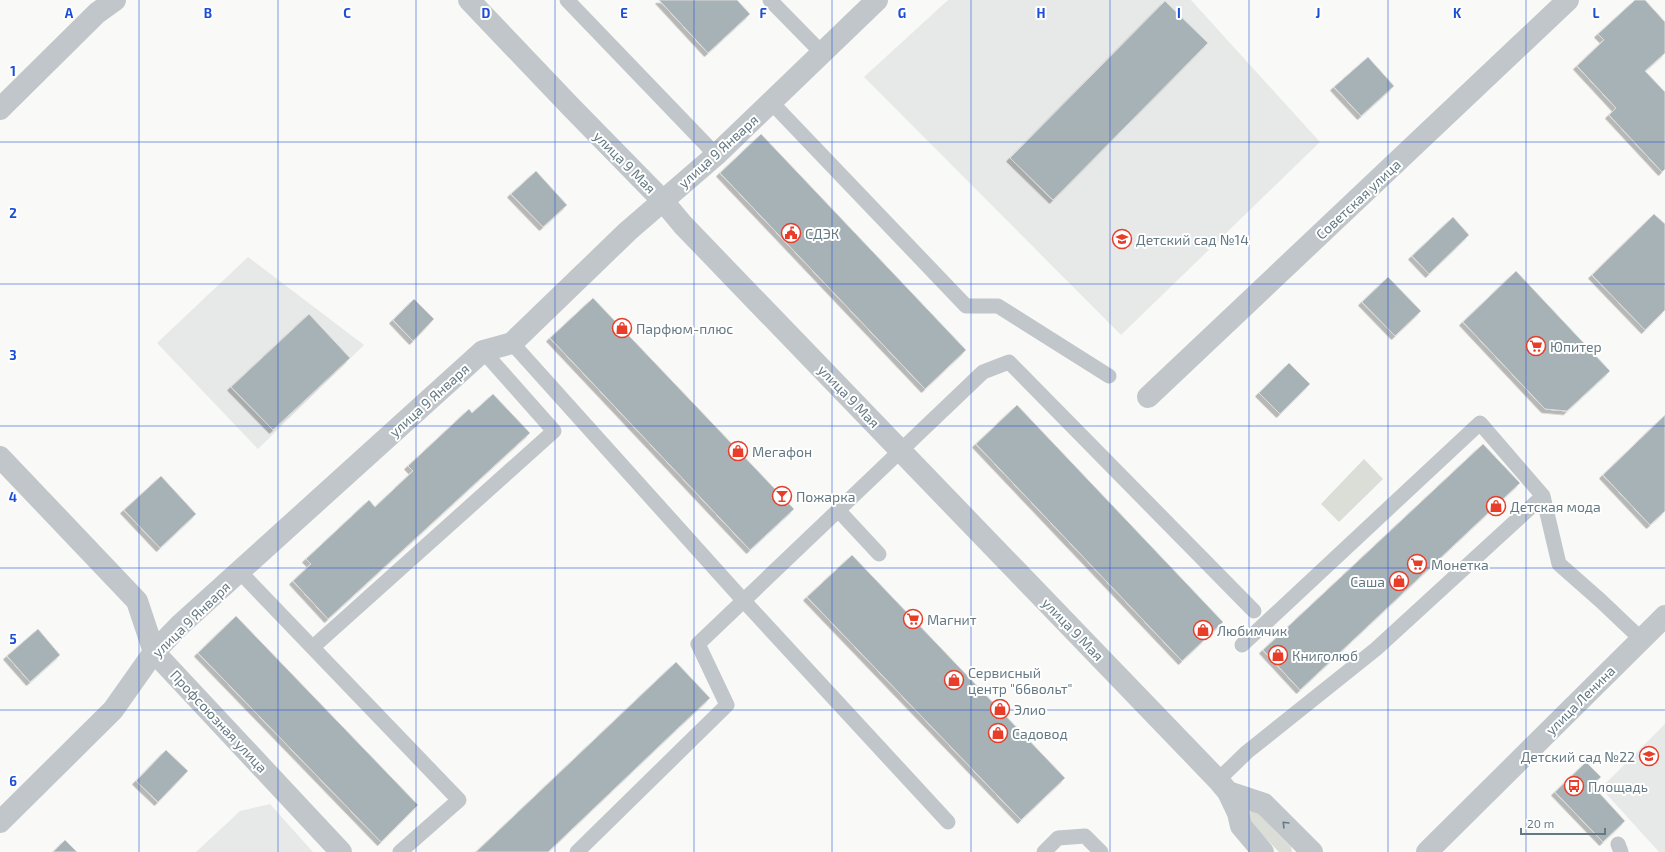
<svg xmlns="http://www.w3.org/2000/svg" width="1665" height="852" font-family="'Exo 2',sans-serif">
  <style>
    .built { fill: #e7e9e8 }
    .green { fill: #daded6 }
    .building { fill: #a7b2b7; stroke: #dbdbd9; filter: url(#shadow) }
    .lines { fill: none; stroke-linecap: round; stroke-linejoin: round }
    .service { stroke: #c0c6c9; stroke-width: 15 }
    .minor { stroke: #c0c6c9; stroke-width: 22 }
    .tertiary { stroke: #c0c6c9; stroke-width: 22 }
    .oneway { stroke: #647983 }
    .grid { fill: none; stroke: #1d4ed8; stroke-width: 1; stroke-opacity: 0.55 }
    .labels { text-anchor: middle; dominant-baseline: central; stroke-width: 4; stroke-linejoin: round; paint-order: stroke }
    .street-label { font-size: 14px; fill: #647983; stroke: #fff }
    .poi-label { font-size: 14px; fill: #647983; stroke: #fff; text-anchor: start }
    .grid-label { font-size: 13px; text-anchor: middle; font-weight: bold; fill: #1d4ed8; stroke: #fff; stroke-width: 4; stroke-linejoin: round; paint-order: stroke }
  </style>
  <defs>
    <filter id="shadow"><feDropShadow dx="-3.5" dy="3.5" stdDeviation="0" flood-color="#0004"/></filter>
  </defs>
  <rect width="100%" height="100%" fill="#f9f9f7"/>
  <path class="built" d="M948 0H1191L1320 142 1121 335 864 77Z
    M248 257 364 345 258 449 157 343Z
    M1665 724V852H1659L1601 788Z
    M270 804 313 852H196L240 811Z"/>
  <path class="green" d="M1364 459 1383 479 1339 522 1321 504Z
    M1252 809 1256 811 1291 847 1292 852H1279L1247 819 1248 811Z"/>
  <path class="building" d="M659 0H737L750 14 708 53Z
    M1635 0H1645L1665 22V53L1645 71 1665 92V169L1662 172 1609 115 1616 108 1577 66 1604 40 1598 34Z
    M1165 1 1208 43 1053 200 1010 158Z
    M1368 57 1394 86 1361 116 1334 87Z
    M761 134 966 350 925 389 720 173Z
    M536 171 567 205 543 227 511 194Z
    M1654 214 1665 224V310L1645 330 1592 275Z
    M1453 217 1469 235 1429 274 1412 256Z
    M1516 271 1610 371 1567 411 1545 409 1463 322Z
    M1388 277 1421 311 1395 336 1362 302Z
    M593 298 794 509 750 550 550 338Z
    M414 299 434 319 413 341 393 320Z
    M309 314 350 358 273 430 231 387Z
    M1289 363 1310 384 1280 414 1259 393Z
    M493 394 530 433 328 619 293 581 311 564 306 559 369 500 375 507 413 471 408 466 469 409 472 413Z
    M1017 405 1223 622 1182 661 976 444Z
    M1665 415V511L1650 525 1603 475Z
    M1483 444 1520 483 1300 690 1263 650Z
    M161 476 196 514 160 548 124 510Z
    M852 555 1065 778 1021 820 807 597Z
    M236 616 418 805 381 842 198 653Z
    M38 629 60 655 30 682 7 656Z
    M676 662 710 698 676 730 548 852H476Z
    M166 750 188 771 158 802 136 781Z
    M1586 762 1601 777 1592 785 1625 821 1603 842 1555 792Z
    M65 840 77 852H53Z"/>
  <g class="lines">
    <path class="service" d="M567 0 716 155
      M770 0 822 53
      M771 102 966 306H998L1109 376
      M512 343 743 600 948 822
      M838 510 879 554
      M240 572 459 800 400 852
      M1242 645 1480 423 1543 496 1559 564 1601 601 1641 639
      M313 647 554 431 483 351
      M1218 780 1247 752 1376 649 1543 496
      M1618 844 1621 852
      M577 852 727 705 698 644 983 372 1009 362 1254 611
      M1044 852 1058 838 1085 836 1101 852"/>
    <path class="minor" d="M0 109 97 13 115 0
      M1148 397 1568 0
      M0 457 137 601 154 652 341 852
      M0 822 113 710 154 652 180 625 483 351 512 343 628 231 716 155 877 0"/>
    <path class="tertiary" d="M469 0 571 107 663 201 683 225 1218 780 1228 792 1238 813 1241 826 1263 852
      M1228 792 1264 804 1312 852
      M1427 852 1665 616"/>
  </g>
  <defs><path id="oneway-chevron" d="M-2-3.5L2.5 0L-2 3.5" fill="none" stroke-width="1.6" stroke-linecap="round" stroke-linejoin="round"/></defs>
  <use class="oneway" href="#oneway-chevron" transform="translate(1285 824) rotate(-135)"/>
  <path class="grid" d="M139 0V852M278 0V852M416 0V852M555 0V852M694 0V852M832 0V852M971 0V852M1110 0V852M1249 0V852M1388 0V852M1526 0V852M0 142H1665M0 284H1665M0 426H1665M0 568H1665M0 710H1665"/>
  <defs>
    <g id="civic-ring" transform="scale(1)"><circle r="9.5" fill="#fff" stroke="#e73d29" stroke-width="1.5"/><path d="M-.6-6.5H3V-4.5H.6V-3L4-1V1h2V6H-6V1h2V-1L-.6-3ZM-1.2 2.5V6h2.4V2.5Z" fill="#e73d29"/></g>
    <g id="school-ring" transform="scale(1)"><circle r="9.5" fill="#fff" stroke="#e73d29" stroke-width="1.5"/><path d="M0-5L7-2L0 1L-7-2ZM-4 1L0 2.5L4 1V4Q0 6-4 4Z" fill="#e73d29"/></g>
    <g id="shop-ring" transform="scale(1)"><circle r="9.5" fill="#fff" stroke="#e73d29" stroke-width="1.5"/><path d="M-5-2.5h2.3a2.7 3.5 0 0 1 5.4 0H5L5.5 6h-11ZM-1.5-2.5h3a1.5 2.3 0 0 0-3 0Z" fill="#e73d29"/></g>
    <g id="supermarket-ring" transform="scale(1)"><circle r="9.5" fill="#fff" stroke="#e73d29" stroke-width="1.5"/><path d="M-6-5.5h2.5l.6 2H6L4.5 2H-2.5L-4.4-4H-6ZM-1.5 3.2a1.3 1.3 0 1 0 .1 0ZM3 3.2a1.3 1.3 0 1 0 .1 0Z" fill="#e73d29"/></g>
    <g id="bar-ring" transform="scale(1)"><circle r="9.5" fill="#fff" stroke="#e73d29" stroke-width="1.5"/><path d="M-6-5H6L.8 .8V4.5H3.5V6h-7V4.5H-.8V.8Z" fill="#e73d29"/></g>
    <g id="bus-ring" transform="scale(1)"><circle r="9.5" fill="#fff" stroke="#e73d29" stroke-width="1.5"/><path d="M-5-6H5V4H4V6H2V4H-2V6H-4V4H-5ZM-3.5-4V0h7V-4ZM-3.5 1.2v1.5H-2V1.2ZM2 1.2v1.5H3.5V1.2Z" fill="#e73d29"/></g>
  </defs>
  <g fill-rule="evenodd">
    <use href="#civic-ring" x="791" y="233"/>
    <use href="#school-ring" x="1122" y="239"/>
    <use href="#shop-ring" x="622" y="328"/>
    <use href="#supermarket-ring" x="1536" y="346"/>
    <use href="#shop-ring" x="738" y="451"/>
    <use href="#bar-ring" x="782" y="496"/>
    <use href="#shop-ring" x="1496" y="506"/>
    <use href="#supermarket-ring" x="1417" y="564"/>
    <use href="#shop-ring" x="1399" y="581"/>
    <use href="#supermarket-ring" x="913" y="619"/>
    <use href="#shop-ring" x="1203" y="630"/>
    <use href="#shop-ring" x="1278" y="655"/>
    <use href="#shop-ring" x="954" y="680"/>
    <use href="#shop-ring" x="1000" y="709"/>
    <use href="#shop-ring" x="998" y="733"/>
    <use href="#school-ring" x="1649" y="756"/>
    <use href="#bus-ring" x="1574" y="786"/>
  </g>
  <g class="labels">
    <g class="street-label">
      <text transform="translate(718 151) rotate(-42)">улица 9 Января</text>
      <text transform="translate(625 162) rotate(45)">улица 9 Мая</text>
      <text transform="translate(1358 199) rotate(-43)">Советская улица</text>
      <text transform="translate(849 396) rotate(46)">улица 9 Мая</text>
      <text transform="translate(429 400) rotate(-42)">улица 9 Января</text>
      <text transform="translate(191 619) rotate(-44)">улица 9 Января</text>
      <text transform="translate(1073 629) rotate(46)">улица 9 Мая</text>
      <text transform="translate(1580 700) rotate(-45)">улица Ленина</text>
      <text transform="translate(219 721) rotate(47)">Профсоюзная улица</text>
    </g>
    <g class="poi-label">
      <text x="805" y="233">СДЭК</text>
      <text x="1136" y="239">Детский сад №14</text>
      <text x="636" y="328">Парфюм-плюс</text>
      <text x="1550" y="346">Юпитер</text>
      <text x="752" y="451">Мегафон</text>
      <text x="796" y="496">Пожарка</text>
      <text x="1510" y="506">Детская мода</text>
      <text x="1431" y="564">Монетка</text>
      <text x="1385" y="581" text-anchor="end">Саша</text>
      <text x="927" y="619">Магнит</text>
      <text x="1217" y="630">Любимчик</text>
      <text x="1292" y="655">Книголюб</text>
      <text x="968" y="672">Сервисный<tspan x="968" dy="16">центр "66вольт"</tspan></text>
      <text x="1014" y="709">Элио</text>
      <text x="1012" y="733">Садовод</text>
      <text x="1635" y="756" text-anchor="end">Детский сад №22</text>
      <text x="1588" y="786">Площадь</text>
    </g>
  </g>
  <g class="grid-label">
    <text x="69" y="18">A</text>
    <text x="208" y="18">B</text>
    <text x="347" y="18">C</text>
    <text x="486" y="18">D</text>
    <text x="624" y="18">E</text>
    <text x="763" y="18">F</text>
    <text x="902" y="18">G</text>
    <text x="1041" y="18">H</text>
    <text x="1179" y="18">I</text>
    <text x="1318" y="18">J</text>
    <text x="1457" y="18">K</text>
    <text x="1596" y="18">L</text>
    <text x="13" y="76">1</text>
    <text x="13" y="218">2</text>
    <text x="13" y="360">3</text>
    <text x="13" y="502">4</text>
    <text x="13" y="644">5</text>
    <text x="13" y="786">6</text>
  </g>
  <path d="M1521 828v6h84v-6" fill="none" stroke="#647983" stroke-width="2"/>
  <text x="1527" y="828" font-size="12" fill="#647983" stroke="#ffffff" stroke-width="3" paint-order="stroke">20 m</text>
</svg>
